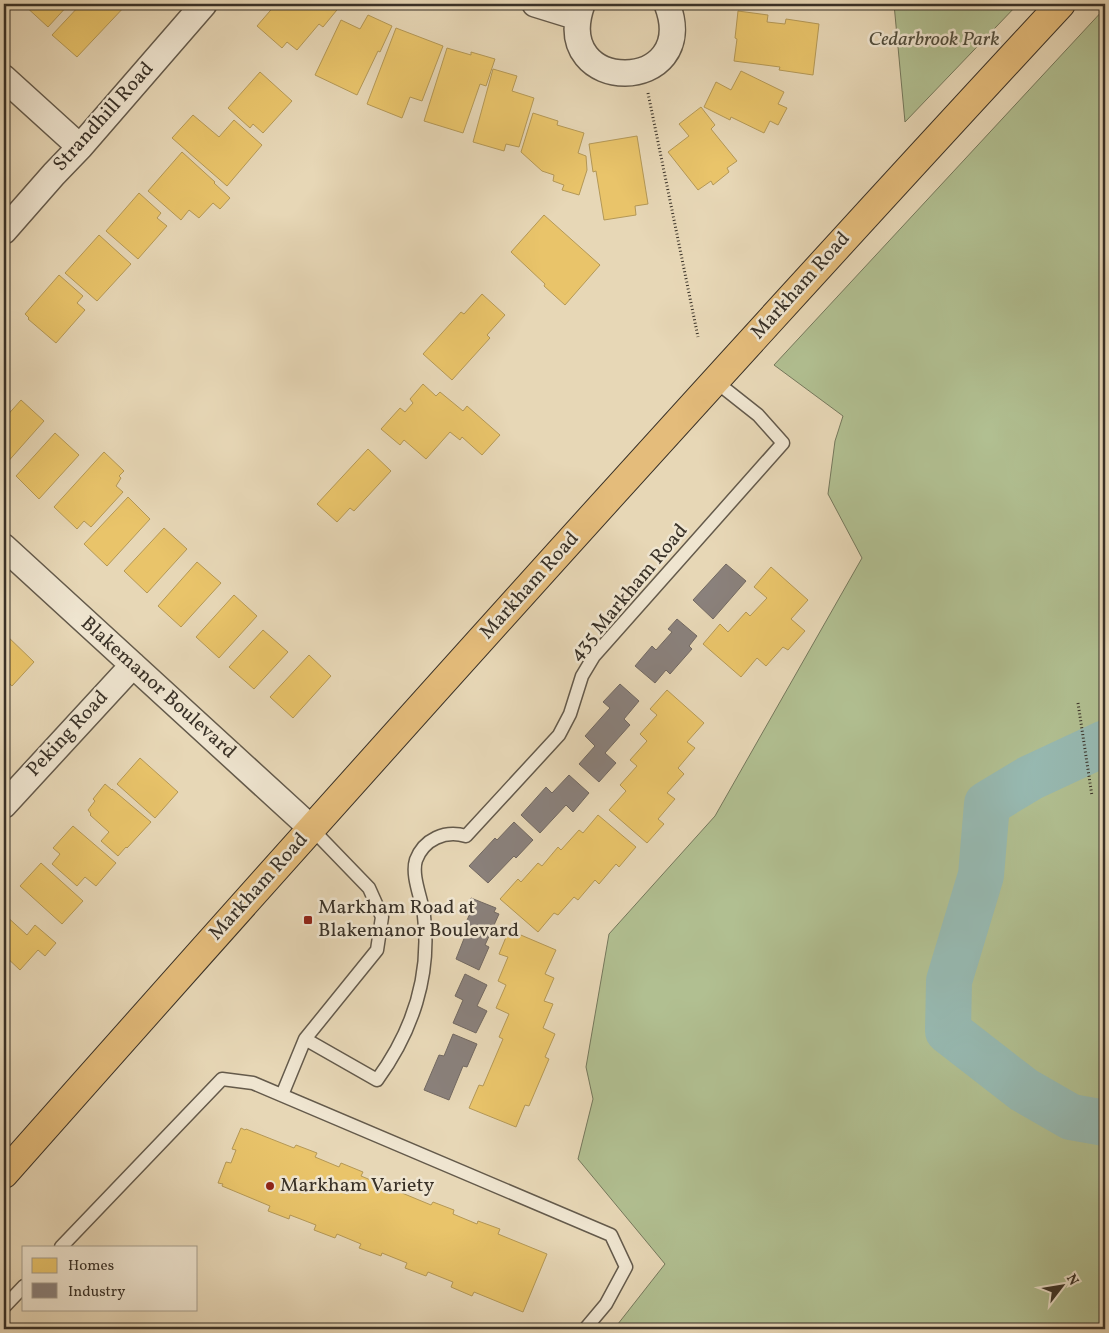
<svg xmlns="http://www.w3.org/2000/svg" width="1109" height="1333" font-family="Vollkorn,serif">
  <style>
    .green { fill: #b1bf91; stroke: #75785c }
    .homes { fill: #e9c46a; stroke: #b49856 }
    .industry { fill: #8a817c; stroke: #726962 }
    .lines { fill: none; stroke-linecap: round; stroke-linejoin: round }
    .river { stroke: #97b9b1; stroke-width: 46 }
    .lane-casing { stroke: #645a4b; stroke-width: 15 }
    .street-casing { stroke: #645a4b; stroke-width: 28 }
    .primary-casing { stroke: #393127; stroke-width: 30 }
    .path { stroke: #393127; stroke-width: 3; stroke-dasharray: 1 2.5; stroke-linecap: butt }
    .lane { stroke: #efe5d0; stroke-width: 12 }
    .street { stroke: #efe5d0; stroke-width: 25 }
    .primary { stroke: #e4bc7b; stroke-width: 28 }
    .poi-dot { fill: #8f2418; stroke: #efe5d0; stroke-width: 2 }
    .labels { text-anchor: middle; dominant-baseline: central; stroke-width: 5; stroke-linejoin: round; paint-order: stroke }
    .park-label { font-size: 20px; font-style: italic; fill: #514d3c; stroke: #efe5d0 }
    .street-label { font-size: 20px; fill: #393127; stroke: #efe5d0 }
    .poi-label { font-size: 20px; fill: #393127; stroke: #efe5d0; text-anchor: start }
  </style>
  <rect width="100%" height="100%" fill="#e7d7b6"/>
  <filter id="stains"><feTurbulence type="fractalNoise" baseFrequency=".004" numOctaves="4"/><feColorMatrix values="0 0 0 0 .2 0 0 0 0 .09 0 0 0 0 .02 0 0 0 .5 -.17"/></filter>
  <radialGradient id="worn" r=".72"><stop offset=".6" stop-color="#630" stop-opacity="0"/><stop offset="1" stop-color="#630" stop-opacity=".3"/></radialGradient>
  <path class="green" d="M894 4H1018L905 122Z
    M1105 8V1329H614L665 1264 578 1159 593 1099 586 1067 609 934 715 816 862 558 828 494 835 441 843 416 774 365Z"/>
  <path class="homes" d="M23 4H69L48 27Z
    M81 4H127L77 57 52 35Z
    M276 4H340L341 5 323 27 319 24 297 50 287 42 282 48 257 26Z
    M738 11 768 15 767 22 785 24 786 19 819 24 813 75 779 70 780 67 734 61 737 39 735 38Z
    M368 15 392 26 380 52 378 51 357 95 315 75 341 20 360 29Z
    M396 28 443 46 422 101 410 97 402 118 367 104Z
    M447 48 471 55V52L495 59 486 86 480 84 463 133 424 121Z
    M493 69 517 76 512 91 534 98 519 147 506 144 504 151 473 142Z
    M741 71 784 92 778 104 787 108 778 125 770 121 764 133 731 117 730 120 704 107 716 82 731 90Z
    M260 72 292 101 263 133 253 124 250 128 228 108Z
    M701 107 715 125 711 129 737 161 727 168 729 172 713 185 711 181 698 190 668 152 689 136 679 124Z
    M533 113 558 121 557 125 584 133 578 153 586 156 587 170 579 195 562 190 564 185 553 181 554 175 542 171 521 152Z
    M193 115 219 137 234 120 262 145 227 186 172 138Z
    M637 136 648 204 635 206 636 215 604 220 596 171 593 172 589 144Z
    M182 152 215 182 214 183 230 198 220 209 213 203 199 218 189 210 181 220 148 191Z
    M139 193 161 213 157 218 167 226 138 259 106 231Z
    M544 215 600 265 565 305 544 286 545 284 511 252Z
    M99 235 131 264 97 301 65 273Z
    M59 275 83 296 77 303 85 310 56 343 28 319 29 318 25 314Z
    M482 294 505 315 487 335 490 338 452 380 423 354 461 312 464 314Z
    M423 384 436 396 440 392 463 411 467 406 500 435 482 455 462 437 460 440 450 432 426 459 404 440 400 445 381 429 400 408 405 412 413 403 410 399Z
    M21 400 44 421 5 465 4 463V419Z
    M55 433 79 455 39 499 16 476Z
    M368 449 391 471 354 511 350 508 337 522 317 504Z
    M104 452 124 471 119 476 121 478 116 486 123 492 91 527 84 521 77 529 54 507Z
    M128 497 150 519 107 566 84 544Z
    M164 528 187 549 147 593 124 571Z
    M197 562 221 583 181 627 158 606Z
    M771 567 808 600 791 619 805 631 788 650 783 647 766 666 757 658 741 677 703 644 720 624 728 632 746 612 750 616 767 598 754 587Z
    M234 595 257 616 219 658 196 637Z
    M263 630 288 652 254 689 229 667Z
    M4 633 34 662 12 686 4 679Z
    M309 655 331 676 293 718 270 697Z
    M667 690 704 723 687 742 695 748 678 768 684 774 667 793 675 799 658 819 664 824 647 843 609 810 626 791 620 785 637 766 630 760 647 741 640 734 657 715 650 709Z
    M140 758 178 792 155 818 117 784Z
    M105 784 112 790V789L151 822 127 848 126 847 118 856 101 841 109 832 90 815 91 814 88 810 95 801 93 799Z
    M598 815 636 847 619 867 616 864 599 884 595 880 578 900 574 897 558 915 554 913 538 932 500 899 518 879 521 882 538 863 542 866 558 847 561 850 579 830 583 833Z
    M73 826 116 863 96 886 85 877 77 886 52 864 60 854 53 848Z
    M41 863 83 901 62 924 20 886Z
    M4 914 27 935 35 925 56 943 45 956 38 950 20 970 4 955Z
    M509 930 556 950 545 974 554 978 544 1001 553 1004 543 1028 555 1034 545 1057 549 1059 529 1106 525 1105 516 1127 469 1108 479 1085 483 1086 503 1039 499 1037 509 1014 496 1008 506 985 498 981 508 957 499 954Z
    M241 1128 245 1130 246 1129 294 1148 296 1145 317 1153 315 1157 339 1167 341 1163 363 1172 361 1176 431 1205 433 1202 454 1210 453 1214 477 1224 478 1221 500 1229 498 1234 547 1254 523 1312 474 1292 472 1296 451 1287 453 1282 428 1272 426 1276 405 1268 407 1263 382 1253 381 1256 359 1248 361 1244 337 1234 335 1238 314 1230 316 1225 290 1215 289 1219 268 1211 270 1206 222 1186 223 1184 218 1183 226 1162 231 1163 236 1150 232 1149Z"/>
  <path class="industry" d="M726 564 746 581 713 619 693 600Z
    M677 619 697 636 689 646 692 649 670 674 666 670 655 683 635 666 652 646 656 650 672 632 668 629Z
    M620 684 639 701 624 719 630 725 605 753 616 763 599 782 579 764 595 746 585 736 610 708 603 702Z
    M569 775 589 793 573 812 566 805 540 833 521 815 546 787 552 793Z
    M514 822 533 840 516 858 514 856 488 883 469 866 495 838 497 840Z
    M471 898 496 908 494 912 499 914 485 945 489 947 479 970 456 959 465 936 461 934 471 911 466 909Z
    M465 974 487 985 477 1006 487 1011 476 1033 453 1023 463 1000 455 996Z
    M453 1034 477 1044 467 1067 463 1066 449 1100 424 1090 439 1055 444 1056Z"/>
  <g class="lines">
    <path class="river" d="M1105 743 1030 778 987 804 981 875 949 981 948 1031 1024 1090 1071 1117 1105 1123"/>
    <g class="lane-casing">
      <path id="lane" d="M311 828 369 888 382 917 377 950 305 1039 377 1080C412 1032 431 976 424 916 422 899 411 876 416 860 424 839 445 830 466 836L559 735 570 714 582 676 594 656 783 443 758 415 715 381
        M282 1095 305 1039
        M61 1247 222 1079 253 1083 611 1235 626 1267 606 1304 585 1329
        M4 1307 24 1286"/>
    </g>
    <g class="street-casing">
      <path id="street" d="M535 4 577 17
        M582 4C549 97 702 95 667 4
        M4 78 80 147
        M4 231 54 174 80 147 204 4
        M4 547 311 828
        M4 805 133 665"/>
    </g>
    <g class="primary-casing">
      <path id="primary" d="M4 1174C353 780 704 389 1061 4"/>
    </g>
    <path class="path" d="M648 93 698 337
      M1078 703 1092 796"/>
    <use href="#lane" class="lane"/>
    <use href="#street" class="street"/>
    <use href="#primary" class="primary"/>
  </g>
  <g class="poi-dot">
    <rect x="303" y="915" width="10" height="10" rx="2.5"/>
    <circle cx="270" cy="1186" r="5"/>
  </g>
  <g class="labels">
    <g class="park-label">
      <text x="934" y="40">Cedarbrook Park</text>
    </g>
    <g class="street-label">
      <text transform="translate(104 117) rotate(-48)">Strandhill Road</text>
      <text transform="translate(801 286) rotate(-48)">Markham Road</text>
      <text transform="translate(530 586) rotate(-48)">Markham Road</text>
      <text transform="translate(629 593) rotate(-50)">435 Markham Road</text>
      <text transform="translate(158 688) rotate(42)">Blakemanor Boulevard</text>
      <text transform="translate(68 734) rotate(-47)">Peking Road</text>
      <text transform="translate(259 887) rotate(-48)">Markham Road</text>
    </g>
    <g class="poi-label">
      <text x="318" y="908">Markham Road at<tspan x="318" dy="23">Blakemanor Boulevard</tspan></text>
      <text x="280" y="1186">Markham Variety</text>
    </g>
  </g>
  <rect width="1109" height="1333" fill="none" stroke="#e7d7b6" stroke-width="20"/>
  <rect x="5" y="5" width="1099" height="1323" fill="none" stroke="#393127" stroke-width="2.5"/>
  <rect x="10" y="10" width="1089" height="1313" fill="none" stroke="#393127"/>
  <rect x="22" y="1246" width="175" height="65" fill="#efe5d0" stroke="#a69d8c"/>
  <rect x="32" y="1258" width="25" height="15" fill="#e9c46a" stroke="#a69d8c"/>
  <text x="68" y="1270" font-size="15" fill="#393127">Homes</text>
  <rect x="32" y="1283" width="25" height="15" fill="#8a817c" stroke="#a69d8c"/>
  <text x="68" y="1296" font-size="15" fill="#393127">Industry</text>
  <g transform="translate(1062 1286) rotate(59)" stroke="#efe5d0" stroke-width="4" paint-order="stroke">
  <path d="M0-4L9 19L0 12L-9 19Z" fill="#393127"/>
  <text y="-8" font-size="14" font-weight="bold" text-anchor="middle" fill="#393127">N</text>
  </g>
  <rect width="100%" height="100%" filter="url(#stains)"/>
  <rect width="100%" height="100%" fill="url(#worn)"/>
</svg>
